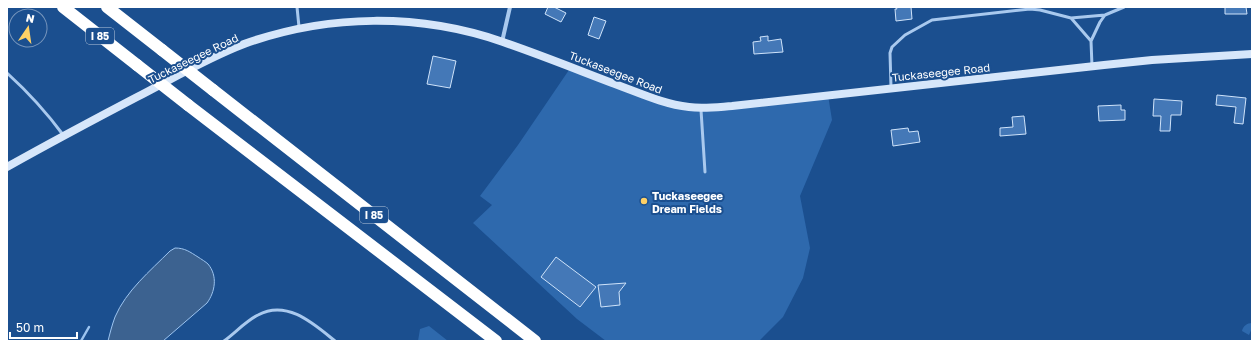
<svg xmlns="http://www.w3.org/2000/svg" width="1259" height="348" font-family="'Golos Text',sans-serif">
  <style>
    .green { fill: #2e69ad }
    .water { fill: #3c6290; stroke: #9cc4f0 }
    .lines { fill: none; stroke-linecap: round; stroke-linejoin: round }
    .stream { stroke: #9cc4f0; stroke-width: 2.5 }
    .building { fill: #4478b7; stroke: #cfe3fa }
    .lane { stroke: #a9c9ee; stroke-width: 3 }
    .street { stroke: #a9c9ee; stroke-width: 4 }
    .secondary { stroke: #d6e6fa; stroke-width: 8 }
    .highway { stroke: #fff; stroke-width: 12 }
    .highway-bridge { stroke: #fff; stroke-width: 12 }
    .poi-dot { fill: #ffd166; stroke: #1b4f8f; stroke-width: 1.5 }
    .labels { text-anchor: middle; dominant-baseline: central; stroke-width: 4; stroke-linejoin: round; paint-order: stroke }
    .shield { fill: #1b4f8f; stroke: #bbcadd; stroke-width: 1 }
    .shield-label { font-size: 10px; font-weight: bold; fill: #fff }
    .street-label { font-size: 11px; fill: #fff; stroke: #1b4f8f }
    .poi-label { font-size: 11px; font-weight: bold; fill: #fff; stroke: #1b4f8f; text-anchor: start }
  </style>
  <rect width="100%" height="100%" fill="#1b4f8f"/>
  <path class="green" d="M571 67 691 108 828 95 832 120 800 196 810 248 803 278 783 317 759 341H606L577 319 473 223 492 205 480 196 518 145Z
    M1252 323V328L1249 335 1242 331C1243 326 1247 323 1252 323Z
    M429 326 448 341H418L420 329Z"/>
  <path class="water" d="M175 248C185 248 190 252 198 257 201 259 206 262 208 264 218 276 215 292 207 303L163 341H108C110 333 112 325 115 317 126 291 150 271 170 251Z"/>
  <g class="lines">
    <path class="stream" d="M81 341 89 327"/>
  </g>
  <path class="building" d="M548 7H554L566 13 561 22 545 14Z
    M896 7H911L912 19 896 21 895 9H897Z
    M1225 7H1246L1247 14H1225Z
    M594 17 606 21 599 39 588 35Z
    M768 36V41L781 39 783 52 754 54 753 42 761 41 760 37Z
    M433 56 456 61 450 88 427 84Z
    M1217 95 1246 98 1243 124 1234 123 1236 107 1216 105Z
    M1154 99 1182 101 1181 115H1171L1170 131H1160L1161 116H1153Z
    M1121 105V110H1125V120L1099 121 1098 106Z
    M1024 116 1026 134 1000 136V128L1013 127 1012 117Z
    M908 128 909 132 918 131 920 142 893 146 891 130Z
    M556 257 596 287 580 307 541 277Z
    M626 283 619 292 620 305 601 307 598 285Z"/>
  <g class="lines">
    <path class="lane" d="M297 7 299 27
      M1071 18 1105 15 1124 7
      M1092 66 1091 41 1100 22 1105 15
      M7 73C28 92 47 113 64 136
      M891 87 890 53 892 47 905 35 932 20 1030 9 1040 10 1071 18 1091 41
      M701 110 705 172
      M224 341C235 333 246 321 258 315 287 299 314 324 335 341"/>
    <path class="street" d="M502 42 510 7"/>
    <path class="secondary" d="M7 167C50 143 93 120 137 97 172 79 207 58 244 44 328 14 419 13 503 42 541 55 578 70 615 84 640 93 663 104 689 107 703 109 718 107 732 106L1104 65 1152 60 1252 54"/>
    <path class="highway" d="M63 7 137 65
      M107 7 162 50
      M213 90 535 341
      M188 105 496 341"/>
    <path class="highway-bridge" d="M162 50 213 90
      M137 65 188 105"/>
  </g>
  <circle class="poi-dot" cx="644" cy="201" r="4"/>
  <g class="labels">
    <g class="shield">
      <rect x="86" y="28" width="28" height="16" rx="3"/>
      <rect x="360" y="207" width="28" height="16" rx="3"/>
    </g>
    <g class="shield-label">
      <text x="100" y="36">I 85</text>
      <text x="374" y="215">I 85</text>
    </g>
    <g class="street-label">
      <text transform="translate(193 58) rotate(-26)">Tuckaseegee Road</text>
      <text transform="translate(616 72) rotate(21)">Tuckaseegee Road</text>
      <text transform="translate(941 72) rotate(-6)">Tuckaseegee Road</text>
    </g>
    <g class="poi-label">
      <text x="652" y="195">Tuckaseegee<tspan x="652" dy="13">Dream Fields</tspan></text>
    </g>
  </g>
  <rect width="1259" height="348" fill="none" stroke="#ffffff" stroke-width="16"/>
  <g transform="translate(28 28) rotate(13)"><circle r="19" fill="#1b4f8f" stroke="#7695bc"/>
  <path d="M0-3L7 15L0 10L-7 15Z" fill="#ffd166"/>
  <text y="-6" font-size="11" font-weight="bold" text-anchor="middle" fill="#ffffff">N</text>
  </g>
  <path d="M10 332v6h67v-6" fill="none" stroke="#ffffff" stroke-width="2"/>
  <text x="16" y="332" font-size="12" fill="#ffffff" stroke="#1b4f8f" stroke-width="3" paint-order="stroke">50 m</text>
</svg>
